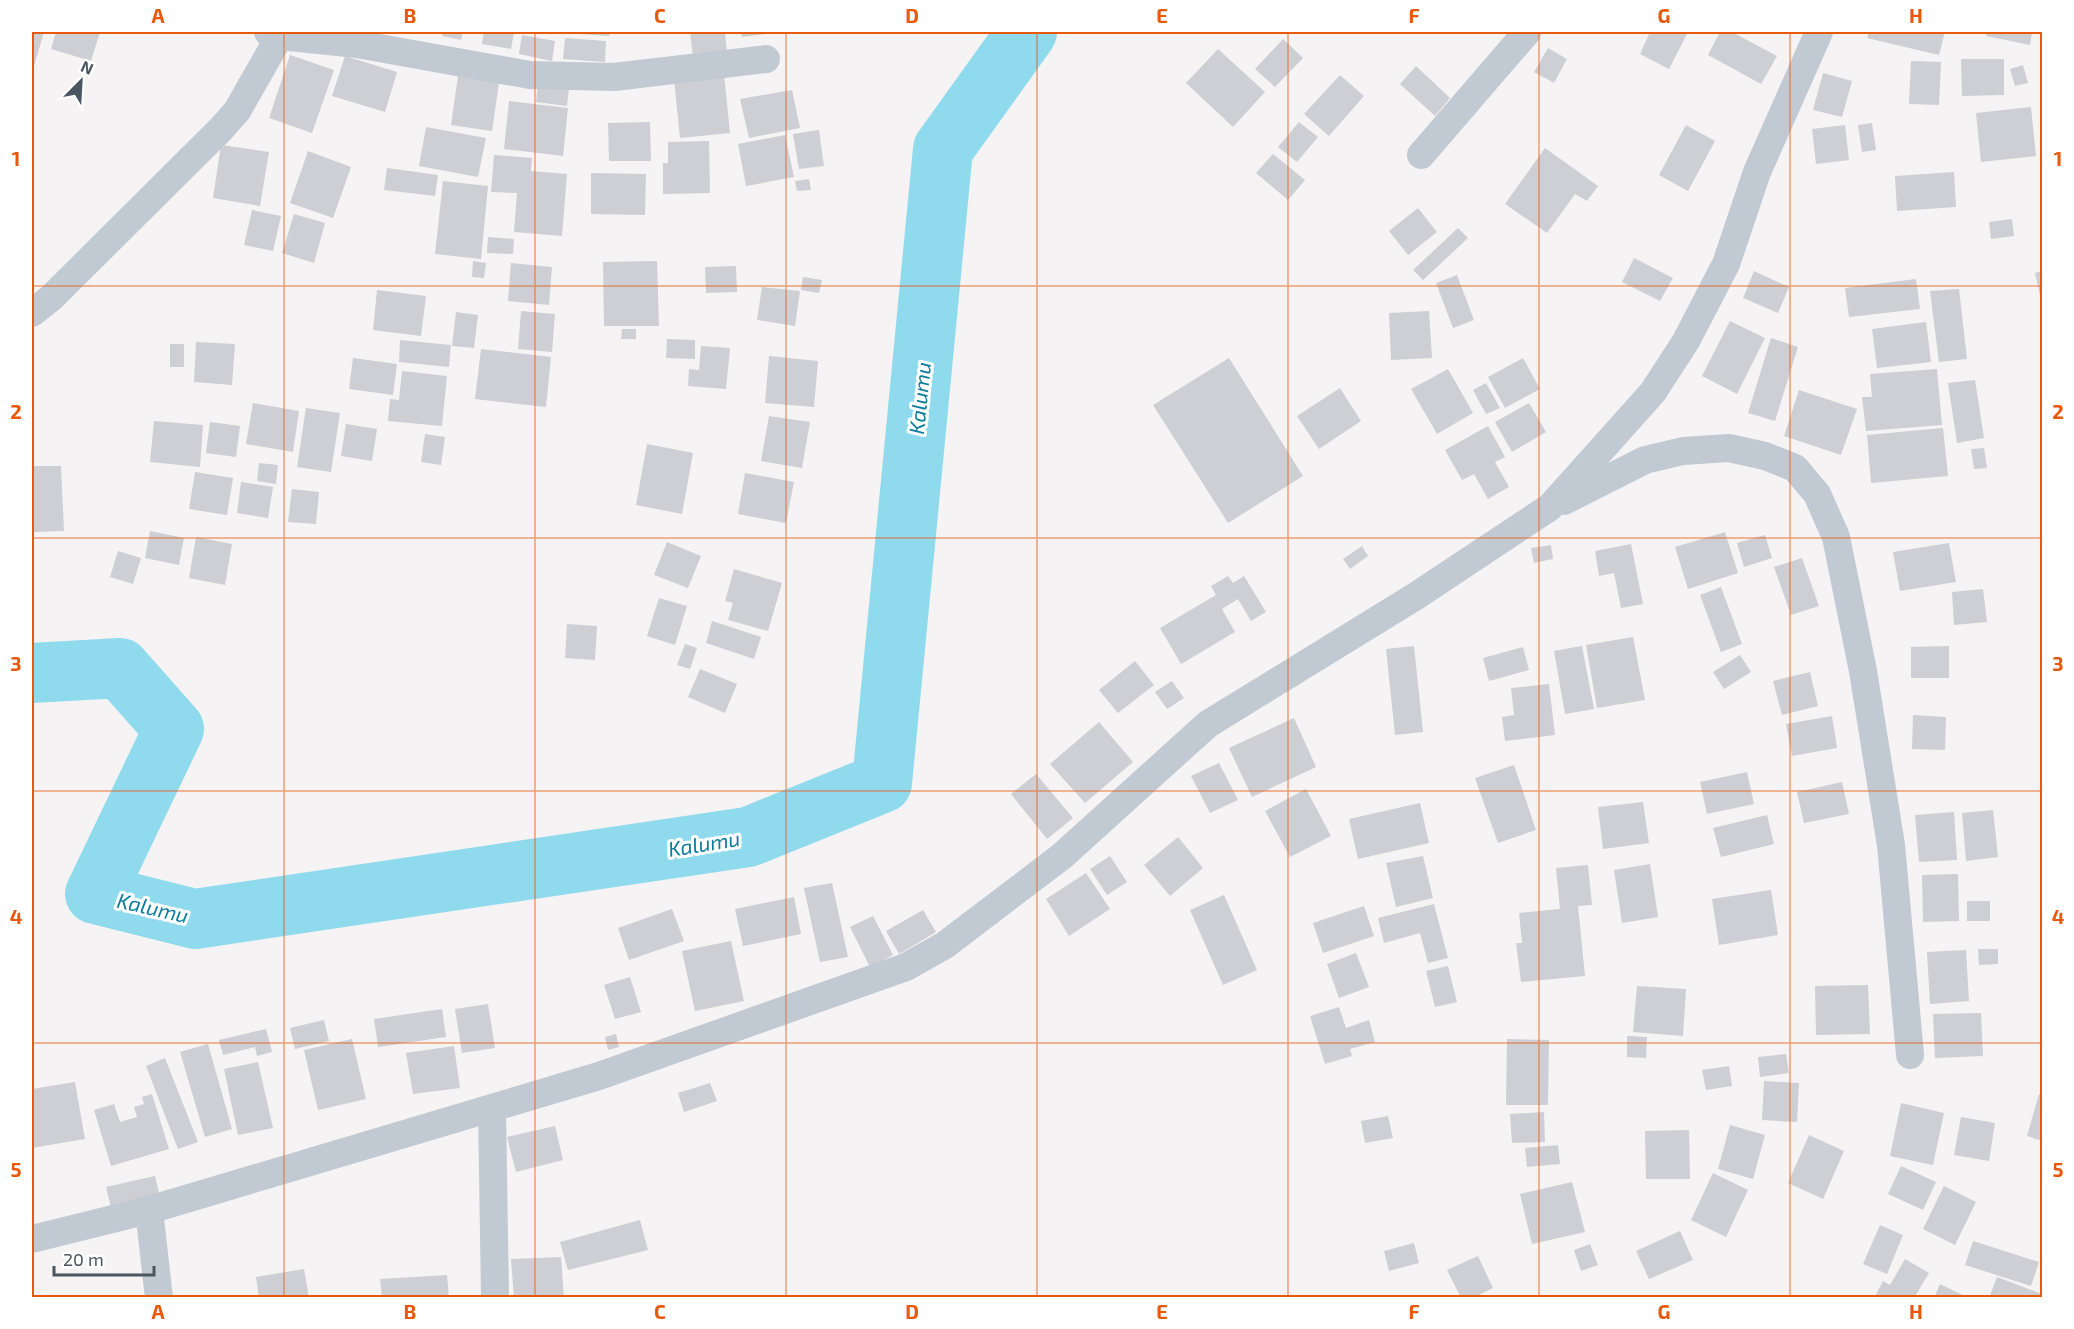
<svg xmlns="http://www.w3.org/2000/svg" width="2074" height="1329" font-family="'Exo 2',sans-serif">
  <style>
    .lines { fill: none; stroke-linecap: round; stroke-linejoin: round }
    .river { stroke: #90daee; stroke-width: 60 }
    .building { fill: #cdcfd5 }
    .street { stroke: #c1cad2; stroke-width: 28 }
    .grid { fill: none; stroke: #e8590c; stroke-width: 1.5; stroke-opacity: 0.55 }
    .labels { text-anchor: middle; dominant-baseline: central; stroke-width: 6; stroke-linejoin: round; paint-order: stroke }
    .water-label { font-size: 21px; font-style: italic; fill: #0c7c9b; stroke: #fff }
    .neatline { fill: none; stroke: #e8590c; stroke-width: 2 }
    .grid-label { font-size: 20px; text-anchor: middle; font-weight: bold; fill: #e8590c }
  </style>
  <rect width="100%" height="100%" fill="#f5f3f3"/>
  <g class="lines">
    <path class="river" d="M32 673 120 668 174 729 95 894 195 919 748 837 882 783 943 149 1027 32"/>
  </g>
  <path class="building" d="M32 32H44L34 66H32Z
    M56 32H100L91 61 51 49Z
    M443 32H463L461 40 442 36Z
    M484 32H514L511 49 482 44Z
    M564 32H610L609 36 564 33Z
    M690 32H725L727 53 693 57Z
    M741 32H774V33L742 37Z
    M1650 32H1688L1669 69 1640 54Z
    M1720 32H1732L1777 56 1761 84 1708 55Z
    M1869 32H1945L1939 55 1867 38Z
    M1987 32H2032L2030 45 1986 36Z
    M522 35 555 41 552 61 519 54Z
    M565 38 606 41 605 62 563 59Z
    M1283 39 1303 58 1275 87 1255 69Z
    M1548 48 1567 59 1554 83 1534 72Z
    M1218 49 1265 92 1233 127 1186 83Z
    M290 55 334 70 312 133 269 118Z
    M345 56 397 72 385 112 332 96Z
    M1961 59H2004V95L1962 96Z
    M1911 61 1941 62 1939 105 1909 104Z
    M2023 65 2028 83 2015 86 2010 69Z
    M1416 66 1450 98 1435 116 1400 84Z
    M1823 73 1852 81 1842 117 1813 110Z
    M724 74 730 133 680 138 674 79Z
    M1340 75 1364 96 1329 136 1304 114Z
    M458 76 499 83 492 131 451 125Z
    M538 84 569 88 567 106 536 102Z
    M792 90 800 128 749 138 740 99Z
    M509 101 568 108 563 156 504 149Z
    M2031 107 2036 156 1981 162 1976 113Z
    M650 122 651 161H609L608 123Z
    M1299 122 1318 137 1297 162 1278 147Z
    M1872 123 1876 150 1862 152 1858 125Z
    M1686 125 1715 141 1688 191 1659 175Z
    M1845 125 1849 160 1816 164 1812 129Z
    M426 127 486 138 478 177 419 166Z
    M819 130 824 166 799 169 793 134Z
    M785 135 794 177 746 186 738 144Z
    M709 141 710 193 663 194V163H668V142Z
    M221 145 269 152 260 206 213 198Z
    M1545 148 1598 186 1587 201 1575 194 1547 233 1505 204Z
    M308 151 351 167 333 218 290 203Z
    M1273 154 1305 180 1288 200 1256 173Z
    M494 155 532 158 531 171 567 174 562 236 514 232 517 193 491 192Z
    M387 168 438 175 435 196 384 190Z
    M1954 172 1956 207 1897 211 1895 176Z
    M591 173 646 174 645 215 591 214Z
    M809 179 811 190 797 191 795 181Z
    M443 181 488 186 481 259 435 254Z
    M1418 208 1437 232 1408 255 1389 231Z
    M252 210 281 216 273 251 244 245Z
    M294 214 325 223 314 263 282 253Z
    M2012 219 2014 236 1991 239 1989 222Z
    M1458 228 1468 238 1423 280 1413 270Z
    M488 237 514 239 513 254 487 253Z
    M1634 258 1673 278 1660 301 1622 282Z
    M473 261 486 263 484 278 472 277Z
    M657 261 659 326H604L603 262Z
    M511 263 552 267 549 305 508 301Z
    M736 266 737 292 706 293 705 267Z
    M1754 271 1789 287 1778 313 1743 298Z
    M2042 271V296H2040L2035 273Z
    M1457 275 1474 320 1453 328 1436 283Z
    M803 277 822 280 819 293 801 290Z
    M1916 279 1920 309 1849 317 1845 288Z
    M762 287 800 291 795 326 757 320Z
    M1959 289 1967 359 1939 362 1930 291Z
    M377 290 426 296 421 336 373 330Z
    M521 311 555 314 552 352 518 349Z
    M1429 311 1432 358 1391 360 1389 313Z
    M456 312 478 315 474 348 452 346Z
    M1730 321 1765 338 1737 394 1702 376Z
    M1926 322 1931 362 1877 368 1872 329Z
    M622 329H636V339H621Z
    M1771 338 1798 347 1775 421 1748 413Z
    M667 339 695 340V359L666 358Z
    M400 340 451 345 449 367 399 362Z
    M196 342 235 344 232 385 194 382Z
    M170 344H184V367H170Z
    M701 346 730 348 726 389 688 386 689 369 699 370Z
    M481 349 551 357 546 407 475 399Z
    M769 356 818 361 814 407 765 403Z
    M353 358 397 364 393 395 349 389Z
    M1229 358 1303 476 1228 523 1153 405Z
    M1523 358 1540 389 1505 408 1488 377Z
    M1448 369 1473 413 1437 434 1411 389Z
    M1937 369 1942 425 1866 431 1862 397H1872L1870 374Z
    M402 371 447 376 442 426 388 421 390 399 399 400Z
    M1975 380 1984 438 1957 443 1948 383Z
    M1486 383 1500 408 1486 414 1473 390Z
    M1340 388 1361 421 1319 449 1297 416Z
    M1799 390 1857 409 1841 455 1784 436Z
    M253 403 299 411 293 452 246 444Z
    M1529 403 1546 432 1512 452 1495 422Z
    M306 408 340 413 331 472 297 467Z
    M769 416 810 422 802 468 761 461Z
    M154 421 203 425 200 467 150 462Z
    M210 422 240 426 236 457 206 453Z
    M346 424 377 429 372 461 341 456Z
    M1488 426 1505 457 1495 462 1509 487 1488 499 1474 474 1462 480 1445 450Z
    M1943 428 1948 476 1871 483 1867 435Z
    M425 434 445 437 441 465 421 462Z
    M647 444 693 453 682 514 636 505Z
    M1984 448 1987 468 1974 469 1971 449Z
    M259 463 278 465 276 484 257 481Z
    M32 466H61L64 531 32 532Z
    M195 472 233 478 227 515 189 509Z
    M745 473 794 482 786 523 738 514Z
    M241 482 273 487 268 518 237 513Z
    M292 489 319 492 316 524 288 522Z
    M150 531 184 538 179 565 145 558Z
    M1725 532 1738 573 1688 589 1675 547Z
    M1765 535 1772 558 1744 567 1737 543Z
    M196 537 232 544 225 585 189 578Z
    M667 542 701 556 688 588 654 575Z
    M1949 543 1956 582 1900 591 1893 552Z
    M1631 544 1643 604 1621 608 1614 573 1599 576 1595 551Z
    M1551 545 1553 559 1534 563 1531 548Z
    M1362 546 1368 556 1350 569 1343 559Z
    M118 551 141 558 133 584 110 577Z
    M1802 558 1819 606 1791 615 1774 567Z
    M734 569 782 583 768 631 728 620 733 603 725 601Z
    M1228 576 1233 583 1244 576 1266 612 1251 621 1238 599 1222 609 1235 632 1181 664 1160 628 1216 595 1211 586Z
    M1721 587 1742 644 1721 652 1700 595Z
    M1983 589 1987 622 1954 625 1952 592Z
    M659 598 687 606 675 645 647 636Z
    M712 621 761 637 754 659 706 643Z
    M567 624 597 626 595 660 565 658Z
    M1633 637 1645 700 1597 708 1586 645Z
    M685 644 697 648 690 669 677 665Z
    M1414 646 1423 732 1395 735 1386 649Z
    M1582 646 1594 709 1565 714 1554 651Z
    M1949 646V678H1911V647Z
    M1523 647 1529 670 1489 681 1483 658Z
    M1740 655 1751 672 1724 689 1713 672Z
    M1135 661 1154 685 1118 713 1099 690Z
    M700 669 737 684 725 713 688 697Z
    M1810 672 1818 706 1782 715 1773 681Z
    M1172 681 1184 698 1167 709 1155 692Z
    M1549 684 1555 735 1505 741 1502 717 1514 715 1511 688Z
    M1913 715 1946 717 1945 750 1912 749Z
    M1832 716 1837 748 1792 756 1786 724Z
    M1294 718 1316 767 1252 797 1229 748Z
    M1099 722 1133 762 1085 803 1050 764Z
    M1219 763 1238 800 1210 813 1191 776Z
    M1514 765 1536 830 1498 843 1475 778Z
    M1747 772 1754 804 1707 814 1700 782Z
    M1036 774 1073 818 1047 839 1011 794Z
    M1842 782 1849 814 1804 823 1797 792Z
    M1306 789 1331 836 1290 857 1265 811Z
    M1643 802 1649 843 1603 849 1598 807Z
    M1420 803 1429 843 1358 859 1349 819Z
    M1993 810 1998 857 1966 861 1962 813Z
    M1954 812 1957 860 1919 862 1915 815Z
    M1767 815 1774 844 1721 857 1713 828Z
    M1178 837 1203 868 1170 896 1144 865Z
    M1110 856 1127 882 1107 895 1090 869Z
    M1423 856 1433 898 1396 907 1386 863Z
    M1650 864 1658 917 1622 923 1614 870Z
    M1588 865 1592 905 1578 906 1585 976 1521 982 1516 943H1522L1519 913 1560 909 1556 868Z
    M1086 873 1110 909 1069 936 1046 899Z
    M1958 874 1959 921 1923 922 1922 875Z
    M832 883 848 957 820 962 804 888Z
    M1771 890 1778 935 1719 945 1712 899Z
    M1224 895 1257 970 1223 985 1190 910Z
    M794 897 801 934 743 946 735 909Z
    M1967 901H1990V921H1967Z
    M1434 904 1448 958 1428 963 1420 933 1384 943 1378 918Z
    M1364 906 1374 936 1323 953 1313 923Z
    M672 909 684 941 629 960 618 928Z
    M923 910 936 932 899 954 886 931Z
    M873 916 893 955 870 967 850 927Z
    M731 941 744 1001 695 1011 682 951Z
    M1978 949H1998V964L1979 965Z
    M1966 950 1969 1001 1930 1004 1927 952Z
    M1356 953 1369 987 1339 998 1327 964Z
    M1448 966 1457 1002 1435 1007 1426 971Z
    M630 977 641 1012 615 1019 604 985Z
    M1868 985 1870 1034 1816 1035 1815 986Z
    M1637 986 1686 989 1683 1036 1633 1032Z
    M488 1004 495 1048 462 1053 455 1009Z
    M1339 1007 1346 1028 1369 1020 1375 1042 1350 1049 1352 1056 1325 1064 1310 1016Z
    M442 1009 446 1037 378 1047 374 1019Z
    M1981 1013 1983 1056 1935 1058 1933 1014Z
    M324 1020 329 1041 295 1049 290 1028Z
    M266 1029 272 1052 257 1056 255 1047 223 1055 219 1040Z
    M616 1034 619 1047 608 1050 605 1037Z
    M1627 1036 1647 1037 1646 1058 1627 1057Z
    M352 1039 366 1099 318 1110 304 1050Z
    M1507 1039 1549 1040 1548 1105H1506Z
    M208 1044 232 1129 205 1137 180 1052Z
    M454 1046 460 1088 413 1094 406 1053Z
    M1786 1054 1789 1073 1760 1077 1758 1057Z
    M165 1058 198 1142 178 1149 146 1066Z
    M258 1062 273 1128 238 1135 224 1069Z
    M1729 1066 1732 1086 1706 1090 1702 1070Z
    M1764 1081 1799 1083 1797 1122 1762 1120Z
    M75 1082 85 1139 32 1148V1089Z
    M710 1083 717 1101 684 1112 678 1093Z
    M152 1094 169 1149 111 1166 94 1110 114 1104 120 1122 137 1117 134 1107 144 1104 142 1097Z
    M2039 1094 2042 1095V1141L2027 1136Z
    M1901 1103 1944 1113 1933 1165 1890 1156Z
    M1544 1112 1545 1142 1512 1143 1510 1114Z
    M1388 1116 1393 1138 1365 1143 1361 1121Z
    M1961 1117 1995 1123 1989 1161 1954 1155Z
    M1730 1125 1765 1135 1753 1179 1718 1169Z
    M555 1126 563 1160 516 1172 507 1137Z
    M1689 1130 1690 1179H1646L1645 1131Z
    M1809 1135 1844 1151 1823 1199 1788 1183Z
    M1558 1145 1560 1164 1527 1167 1525 1148Z
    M1901 1166 1936 1182 1923 1210 1888 1194Z
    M1713 1173 1748 1190 1726 1237 1691 1220Z
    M155 1176 160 1197 111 1208 106 1187Z
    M1572 1182 1585 1232 1532 1244 1520 1194Z
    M1944 1186 1976 1202 1955 1245 1923 1229Z
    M640 1220 648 1250 568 1270 560 1242Z
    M1880 1225 1903 1235 1887 1274 1863 1264Z
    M1680 1231 1693 1260 1649 1279 1636 1251Z
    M1973 1241 2039 1262 2031 1286 1965 1265Z
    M1414 1243 1419 1263 1389 1271 1384 1251Z
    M1590 1244 1598 1265 1581 1271 1574 1250Z
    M1478 1256 1493 1288 1473 1298H1461L1447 1270Z
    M561 1257 564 1298H514L511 1259Z
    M1905 1259 1929 1273 1914 1298H1874L1883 1281 1890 1285Z
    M304 1269 309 1298H259L256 1277Z
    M447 1275 449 1298H382L380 1279Z
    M1997 1277 2042 1294V1298H1989Z
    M1940 1284 1969 1298H1934Z"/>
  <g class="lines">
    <path class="street" d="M268 32 280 36 357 44 530 75 614 77 766 59
      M1421 155 1527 32
      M32 313 51 298 221 129 237 111 282 32
      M1564 501 1645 460 1683 451 1729 448 1765 456 1795 468 1817 494 1836 537 1863 671 1891 845 1910 1055
      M492 1109 495 1298
      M149 1210 159 1298
      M32 1239 149 1210 599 1076 906 967 945 945 1062 856 1208 724 1416 596 1550 507 1653 392 1686 341 1726 264 1757 172 1819 32"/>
  </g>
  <path class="grid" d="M284 32V1298M535 32V1298M786 32V1298M1037 32V1298M1288 32V1298M1539 32V1298M1790 32V1298M32 286H2042M32 538H2042M32 791H2042M32 1043H2042"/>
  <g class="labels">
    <g class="water-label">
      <text transform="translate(919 398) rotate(-84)">Kalumu</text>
      <text transform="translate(704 843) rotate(-9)">Kalumu</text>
      <text transform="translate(153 907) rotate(13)">Kalumu</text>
    </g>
  </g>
  <rect width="2074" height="1329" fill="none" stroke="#ffffff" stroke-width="66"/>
  <g transform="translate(81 81) rotate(24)" stroke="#ffffff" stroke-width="4.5" paint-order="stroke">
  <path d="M0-4.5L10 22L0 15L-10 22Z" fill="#4a5661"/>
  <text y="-9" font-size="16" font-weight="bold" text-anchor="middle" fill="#4a5661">N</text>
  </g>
  <path d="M54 1266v9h100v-9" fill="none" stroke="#4a5661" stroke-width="3"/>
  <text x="63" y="1266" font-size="18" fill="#4a5661" stroke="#ffffff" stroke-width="4.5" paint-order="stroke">20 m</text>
  <rect x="33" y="33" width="2008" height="1263" class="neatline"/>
  <g class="grid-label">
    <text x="158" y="23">A</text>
    <text x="410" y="23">B</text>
    <text x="660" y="23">C</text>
    <text x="912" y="23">D</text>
    <text x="1162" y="23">E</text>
    <text x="1414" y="23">F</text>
    <text x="1664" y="23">G</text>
    <text x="1916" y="23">H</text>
    <text x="16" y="166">1</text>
    <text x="2058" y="166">1</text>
    <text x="16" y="419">2</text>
    <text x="2058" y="419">2</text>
    <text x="16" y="671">3</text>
    <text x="2058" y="671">3</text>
    <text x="16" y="924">4</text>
    <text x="2058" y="924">4</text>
    <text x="16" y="1177">5</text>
    <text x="2058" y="1177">5</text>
    <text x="158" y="1319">A</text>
    <text x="410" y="1319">B</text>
    <text x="660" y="1319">C</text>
    <text x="912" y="1319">D</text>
    <text x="1162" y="1319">E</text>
    <text x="1414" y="1319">F</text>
    <text x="1664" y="1319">G</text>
    <text x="1916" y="1319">H</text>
  </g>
</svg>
